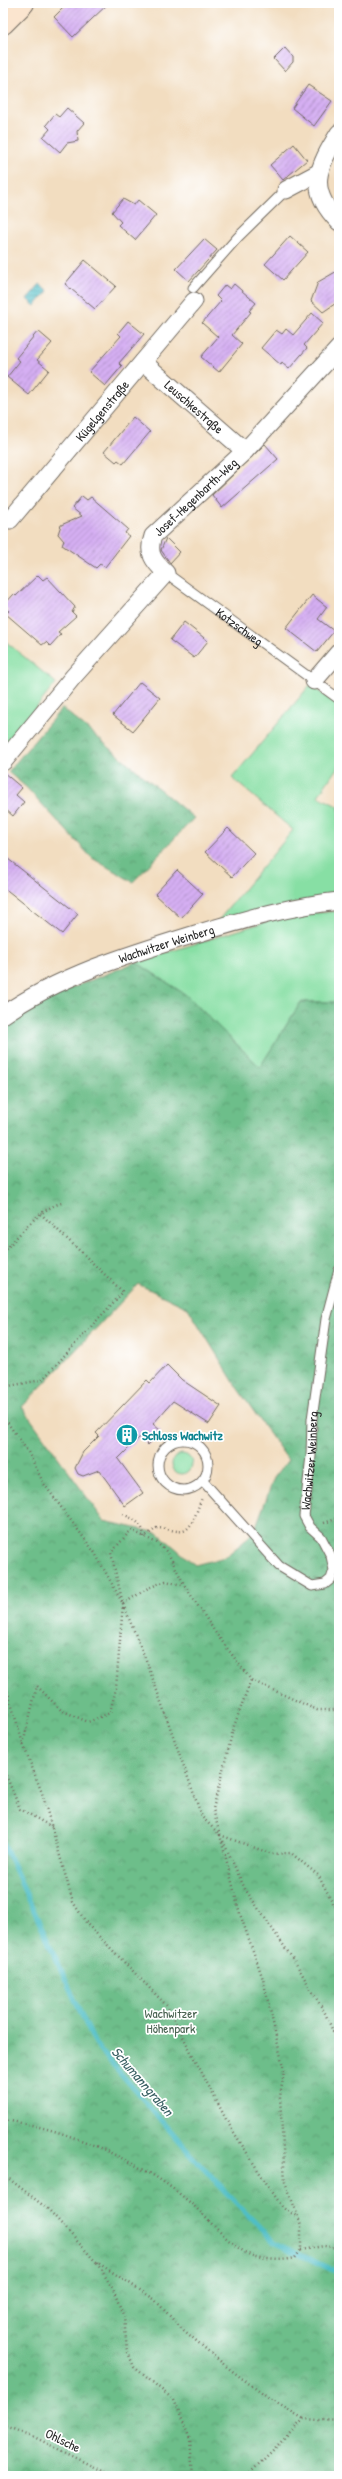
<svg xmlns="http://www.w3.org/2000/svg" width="342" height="2479" font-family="'Patrick Hand',sans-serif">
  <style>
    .grass { fill: #87dfa4; stroke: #598568 }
    .forest { fill: url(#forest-crowns); stroke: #4c745a; fill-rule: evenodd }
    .water { fill: url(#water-rules); stroke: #3e7478 }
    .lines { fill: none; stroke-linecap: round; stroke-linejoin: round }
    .stream { stroke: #50bec6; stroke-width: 5 }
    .building { fill: url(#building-hatch) }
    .lane-casing { stroke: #71695f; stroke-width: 11 }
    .street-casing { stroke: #71695f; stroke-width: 19 }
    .secondary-casing { stroke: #71695f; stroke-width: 24 }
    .path { stroke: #71695f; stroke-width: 2.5; stroke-dasharray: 1 3; stroke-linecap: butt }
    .lane { stroke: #fff; stroke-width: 9 }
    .street { stroke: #fff; stroke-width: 17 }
    .secondary { stroke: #fbe5cf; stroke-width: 22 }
    .labels { text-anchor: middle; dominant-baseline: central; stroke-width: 3.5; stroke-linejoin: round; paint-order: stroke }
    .street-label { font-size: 13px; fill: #2b2b2b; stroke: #fff }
    .culture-label { font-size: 13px; font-weight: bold; fill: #0d838f; stroke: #fff; text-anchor: start }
    .park-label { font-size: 13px; fill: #47614f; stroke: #fff }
    .water-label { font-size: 14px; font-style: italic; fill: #385e61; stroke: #fff }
  </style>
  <defs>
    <pattern id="forest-crowns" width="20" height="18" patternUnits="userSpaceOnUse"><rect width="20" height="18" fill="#6dbe8a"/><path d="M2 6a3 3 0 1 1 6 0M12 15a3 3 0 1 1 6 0" fill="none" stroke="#5a9b71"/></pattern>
    <pattern id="water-rules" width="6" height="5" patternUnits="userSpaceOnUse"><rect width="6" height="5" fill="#50bec6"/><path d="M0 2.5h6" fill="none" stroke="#439ba1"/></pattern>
    <pattern id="building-hatch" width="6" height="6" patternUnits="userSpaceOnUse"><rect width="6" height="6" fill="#d5aff3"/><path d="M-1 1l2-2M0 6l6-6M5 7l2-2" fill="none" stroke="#ad8fc5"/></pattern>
  </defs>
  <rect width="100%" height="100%" fill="#fff"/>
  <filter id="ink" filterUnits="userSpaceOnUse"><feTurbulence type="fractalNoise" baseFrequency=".025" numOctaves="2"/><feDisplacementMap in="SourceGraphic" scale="8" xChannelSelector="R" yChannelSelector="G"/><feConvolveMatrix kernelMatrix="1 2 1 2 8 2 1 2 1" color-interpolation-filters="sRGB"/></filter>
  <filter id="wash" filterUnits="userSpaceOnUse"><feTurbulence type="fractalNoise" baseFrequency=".012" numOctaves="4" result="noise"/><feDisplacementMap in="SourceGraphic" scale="16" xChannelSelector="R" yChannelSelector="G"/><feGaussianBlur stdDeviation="0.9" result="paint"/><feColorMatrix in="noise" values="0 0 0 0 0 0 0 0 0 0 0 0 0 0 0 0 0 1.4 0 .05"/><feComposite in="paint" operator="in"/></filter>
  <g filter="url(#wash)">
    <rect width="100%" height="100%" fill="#f2ddc0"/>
    <path class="grass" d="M5 641 56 683 3 749V643Z
      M310 685 339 706V765L318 796 339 807V893L217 922 293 830 232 778Z
      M315 911 316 913 339 911V1002H301L260 1067 186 995 136 962 278 918Z
      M172 1464a10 10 0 1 1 20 0a10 10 0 1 1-20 0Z"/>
    <path class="forest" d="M62 708 194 818 133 882 92 858 26 787 8 772Z
      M136 962 186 995 260 1067 301 1002H339V2476H3V1022L40 1001ZM138 1284 188 1308 238 1389 288 1460 274 1478 255 1529 247 1539 225 1557 195 1565 158 1533 104 1521 22 1407Z"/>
    <path class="water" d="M40 284 48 291 35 306 27 299Z"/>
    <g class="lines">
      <path class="stream" d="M3 1843 95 2044 213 2179 275 2243 339 2273"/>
    </g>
    <g id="blocks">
      <path class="building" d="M68 3H109L73 37 54 17Z
        M285 48 293 57V62L285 71 274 59Z
        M308 85 332 101 314 126 292 108Z
        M67 108 84 123 77 131 78 141 67 143 60 152 43 137 50 129 46 125 55 114 59 117Z
        M294 144 307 160 283 180 270 165Z
        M123 199 134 205 138 200 156 215 135 240 118 225 121 222 112 212Z
        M290 236 308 252 283 280 265 264Z
        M204 239 217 250 189 281 176 269Z
        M85 260 116 286 95 309 65 284Z
        M339 270V301L323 312 311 301 318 282Z
        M234 284 256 303 249 311 251 312 232 335 242 344 219 372 201 357 218 337 202 323 221 301 216 296 225 285 230 289Z
        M312 313 323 323 304 345 307 348 289 369 282 363 281 365 261 348 276 330 282 334 286 329 293 335Z
        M128 321 144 334 119 363 122 366 105 386 89 372 121 336 118 333Z
        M38 331 52 343 37 360 49 370 29 395 7 377 20 361 16 358Z
        M133 417 150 432 123 464 118 460 116 462 104 452Z
        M265 444 278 459 222 508 212 495Z
        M82 496 87 500 91 497 128 529 125 533 129 536 105 567 100 564 96 568 62 545 64 541 58 534 61 525 82 516 72 508Z
        M166 538 180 552 170 563 161 550Z
        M38 575 43 580 47 577 75 607 72 612 76 616 58 632 61 634 50 646 46 642 42 645 6 614 9 611 3 606 14 594 16 596Z
        M312 595 327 607 318 619 334 631 317 652 286 628Z
        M184 622 208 641 194 658 170 640Z
        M140 682 160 698 133 731 113 715Z
        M3 772 22 788 16 795 24 802 13 816 5 809 3 812Z
        M228 828 254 853 232 877 205 852Z
        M3 855 78 914 62 934 3 887Z
        M177 870 203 894 181 918 155 894Z
        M167 1365 182 1380 221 1406 209 1424 173 1401 153 1424 161 1431 148 1445 140 1437 118 1459 143 1493 125 1506 99 1470 83 1476 78 1474 75 1468 83 1452 99 1436 96 1433 147 1380 150 1383Z"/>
    </g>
  </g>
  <g filter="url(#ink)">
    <use href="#blocks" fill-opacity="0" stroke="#71695f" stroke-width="1"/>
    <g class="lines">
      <g class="lane-casing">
        <g id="lane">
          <path d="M193 288 238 237 286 190"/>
          <path id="s1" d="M166 573 339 699"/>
          <circle cx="183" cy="1465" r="25"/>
          <path id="s2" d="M203 1481 279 1566 312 1586 325 1584 331 1579 334 1570 331 1556 321 1537 310 1527 304 1516 311 1456 312 1419 326 1319 339 1270"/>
        </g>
      </g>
      <g class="street-casing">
        <g id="street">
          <path d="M339 133C318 167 306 189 339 222"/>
          <path d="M286 190 318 173"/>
          <path id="s3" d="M143 362 245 451"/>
          <path id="s4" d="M10 520 194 301"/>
          <path d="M314 681 339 652"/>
          <path id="s5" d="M3 762 73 677 166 573C153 561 147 553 153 536L245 451 339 348"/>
          <path id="s6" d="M3 1015C59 976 127 955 192 935 240 921 289 906 339 901"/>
        </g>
      </g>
      <g class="secondary-casing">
        <path id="secondary" d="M3 23 23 3"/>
      </g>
      <path class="path" d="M3 1252C19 1236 39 1208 62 1203
        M3 1387 42 1380 123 1292 41 1214
        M3 1416 28 1452 44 1484 95 1553 123 1604 146 1660 202 1817 220 1835 240 1914 263 1979 284 2071 280 2097 285 2182 301 2225V2250L295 2258C284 2261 264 2260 253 2256 233 2249 208 2219 193 2205 180 2194 165 2182 151 2174 104 2147 56 2127 3 2120
        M123 1514C135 1520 143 1523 144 1537L157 1528C166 1528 175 1532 183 1531 193 1529 198 1506 202 1498
        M324 1523 339 1518
        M123 1604 148 1588 166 1581 185 1586
        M3 1676 23 1744 42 1793 73 1902 87 1924 167 2006 228 2123 261 2175 283 2208 298 2217
        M3 1692H7
        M339 1707 337 1710 339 1745
        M23 1744 37 1686 61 1710 88 1722 110 1713 116 1688 123 1604 111 1553 131 1530 157 1543 168 1553 185 1586 215 1632 251 1680 317 1710H339
        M3 1768 20 1809 52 1827
        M220 1835 213 1809 234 1726 251 1680
        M220 1835 272 1854 291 1853 318 1875 339 1914
        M223 1841 245 1889 295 1962 325 2013 339 2045
        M333 2033 339 2023
        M3 2174 49 2210 95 2261 154 2299 180 2327 227 2367 268 2398 304 2419
        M301 2250 324 2246 339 2248
        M97 2263 113 2289 124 2317 127 2350 134 2367 174 2400 190 2439 193 2476
        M3 2425 30 2435 113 2476
        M247 2476 304 2419 339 2421"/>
      <use href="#lane" class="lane"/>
      <use href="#street" class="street"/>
      <use href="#secondary" class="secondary"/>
    </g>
  </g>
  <defs>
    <g id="building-disc" transform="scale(1.15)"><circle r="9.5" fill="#0f9aa8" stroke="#fff"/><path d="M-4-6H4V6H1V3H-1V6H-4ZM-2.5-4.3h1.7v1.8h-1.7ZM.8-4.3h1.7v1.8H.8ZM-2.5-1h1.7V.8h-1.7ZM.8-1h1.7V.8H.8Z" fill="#fff"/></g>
  </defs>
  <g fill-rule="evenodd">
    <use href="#building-disc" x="127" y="1435"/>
  </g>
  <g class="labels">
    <g class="street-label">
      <text stroke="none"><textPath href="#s3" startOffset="68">Leuschkestraße</textPath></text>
      <text stroke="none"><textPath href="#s4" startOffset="143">Kügelgenstraße</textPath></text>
      <text stroke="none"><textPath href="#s5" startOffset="350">Josef-Hegenbarth-Weg</textPath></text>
      <text stroke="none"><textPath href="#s1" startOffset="91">Kotzschweg</textPath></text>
      <text stroke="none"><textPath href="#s6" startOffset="179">Wachwitzer Weinberg</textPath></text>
      <text stroke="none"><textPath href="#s2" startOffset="302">Wachwitzer Weinberg</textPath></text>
      <text transform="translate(63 2440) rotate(26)">Ohlsche</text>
    </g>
    <g class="culture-label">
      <text x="142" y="1435">Schloss Wachwitz</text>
    </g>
    <g class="park-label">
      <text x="171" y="2013">Wachwitzer<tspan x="171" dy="15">Höhenpark</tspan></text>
    </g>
    <g class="water-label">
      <text transform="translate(143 2081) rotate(49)">Schumanngraben</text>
    </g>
  </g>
  <rect width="342" height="2479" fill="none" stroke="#fff" stroke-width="16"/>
</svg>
